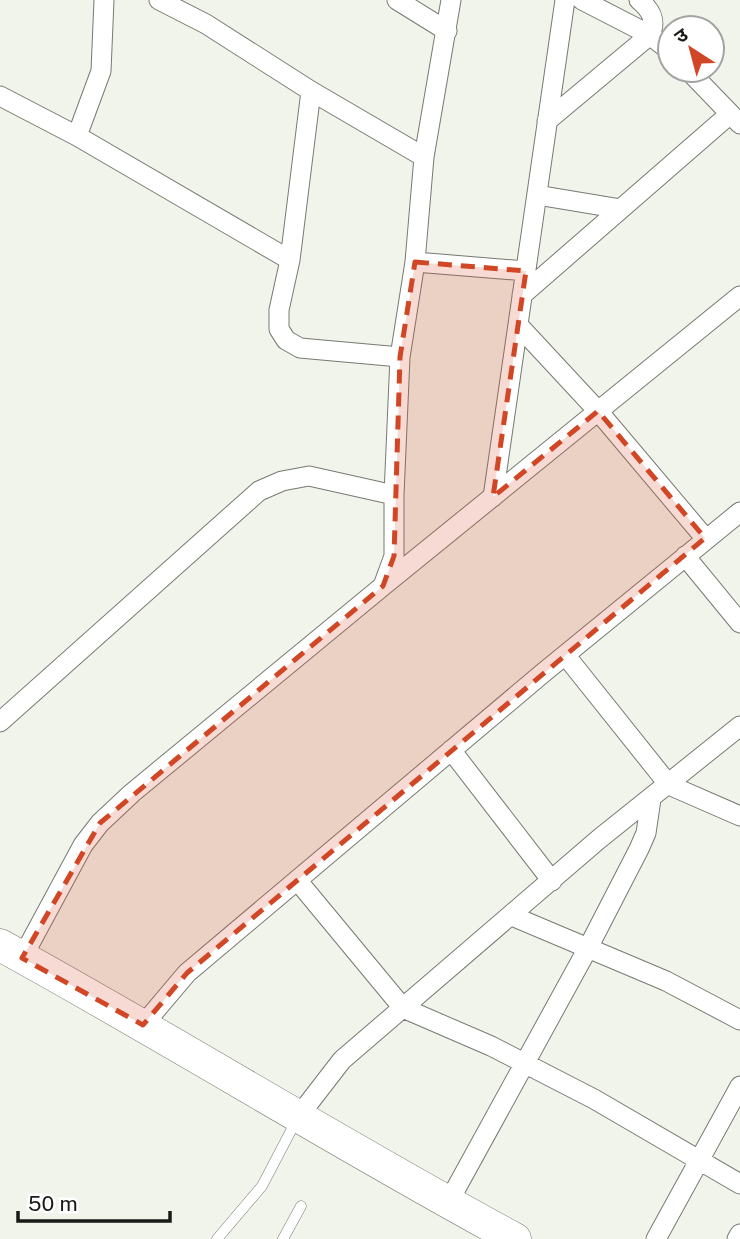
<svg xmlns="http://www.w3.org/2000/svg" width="740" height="1239" font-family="'Public Sans','Noto Sans Devanagari',sans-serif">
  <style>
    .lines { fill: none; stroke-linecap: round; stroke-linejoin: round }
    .lane-casing { stroke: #767a72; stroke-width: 11 }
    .street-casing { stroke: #767a72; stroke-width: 21 }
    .primary-casing { stroke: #767a72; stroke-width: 33 }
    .lane { stroke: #fff; stroke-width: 10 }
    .street { stroke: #fff; stroke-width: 19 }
    .primary { stroke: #fff; stroke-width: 32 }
    .marked { fill: #d14725; fill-opacity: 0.2; stroke: #d14725; stroke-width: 5; stroke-dasharray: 14 9; stroke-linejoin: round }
  </style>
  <rect width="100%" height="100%" fill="#f0f4eb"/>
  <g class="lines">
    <g class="lane-casing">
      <path id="lane" d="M217 1239 262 1186 296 1121
        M283 1239 301 1206"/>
    </g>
    <g class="street-casing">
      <path id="street" d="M159 0 206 24 311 91 424 157
        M397 0 447 31
        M582 0 650 35 670 51
        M688 70 740 124
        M311 91 290 260 279 310V329L286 340 300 348 400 357
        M0 96 77 136 290 260
        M547 121 650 35C657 20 651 10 639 0
        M77 136 101 71 104 0
        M537 195 621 209
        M415 262 526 271
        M522 295 730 114
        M519 326 598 411 705 538
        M493 497 565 0
        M685 556 740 623
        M384 585 740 296
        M566 656 669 785 740 816
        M0 722 259 491 282 481 309 476 394 495
        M451 750 552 881
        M297 880 403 1008 491 1046 594 1099 740 1184
        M512 916 666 981 740 1020
        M22 958 83 845 100 823 132 793 383 586 394 556V495L400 357 415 262 424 157 451 0
        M143 1025 187 973 543 673 740 512
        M298 1117 342 1060 599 839 740 726
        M448 1203 588 948 639 849 646 833 651 799
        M656 1239 740 1086
        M737 1239 740 1234"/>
    </g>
    <g class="primary-casing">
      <path id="primary" d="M0 945C173 1040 341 1145 515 1239"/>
    </g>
    <use href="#lane" class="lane"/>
    <use href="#street" class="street"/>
    <use href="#primary" class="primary"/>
  </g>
  <path class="marked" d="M415 262 526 271 493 497 598 411 705 538 187 973 143 1025 22 958 100 823 383 586 394 556 400 357Z"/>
  <g transform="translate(691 49) rotate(324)"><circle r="33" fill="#ffffff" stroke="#a3a3a2" stroke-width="2"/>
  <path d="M0-5L12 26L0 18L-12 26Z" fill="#d14725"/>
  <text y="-10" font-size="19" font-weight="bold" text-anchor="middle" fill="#191a17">उ</text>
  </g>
  <path d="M18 1211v10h152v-10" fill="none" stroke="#191a17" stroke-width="3.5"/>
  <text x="28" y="1211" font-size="21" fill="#191a17" stroke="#ffffff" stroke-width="5" paint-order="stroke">50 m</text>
</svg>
